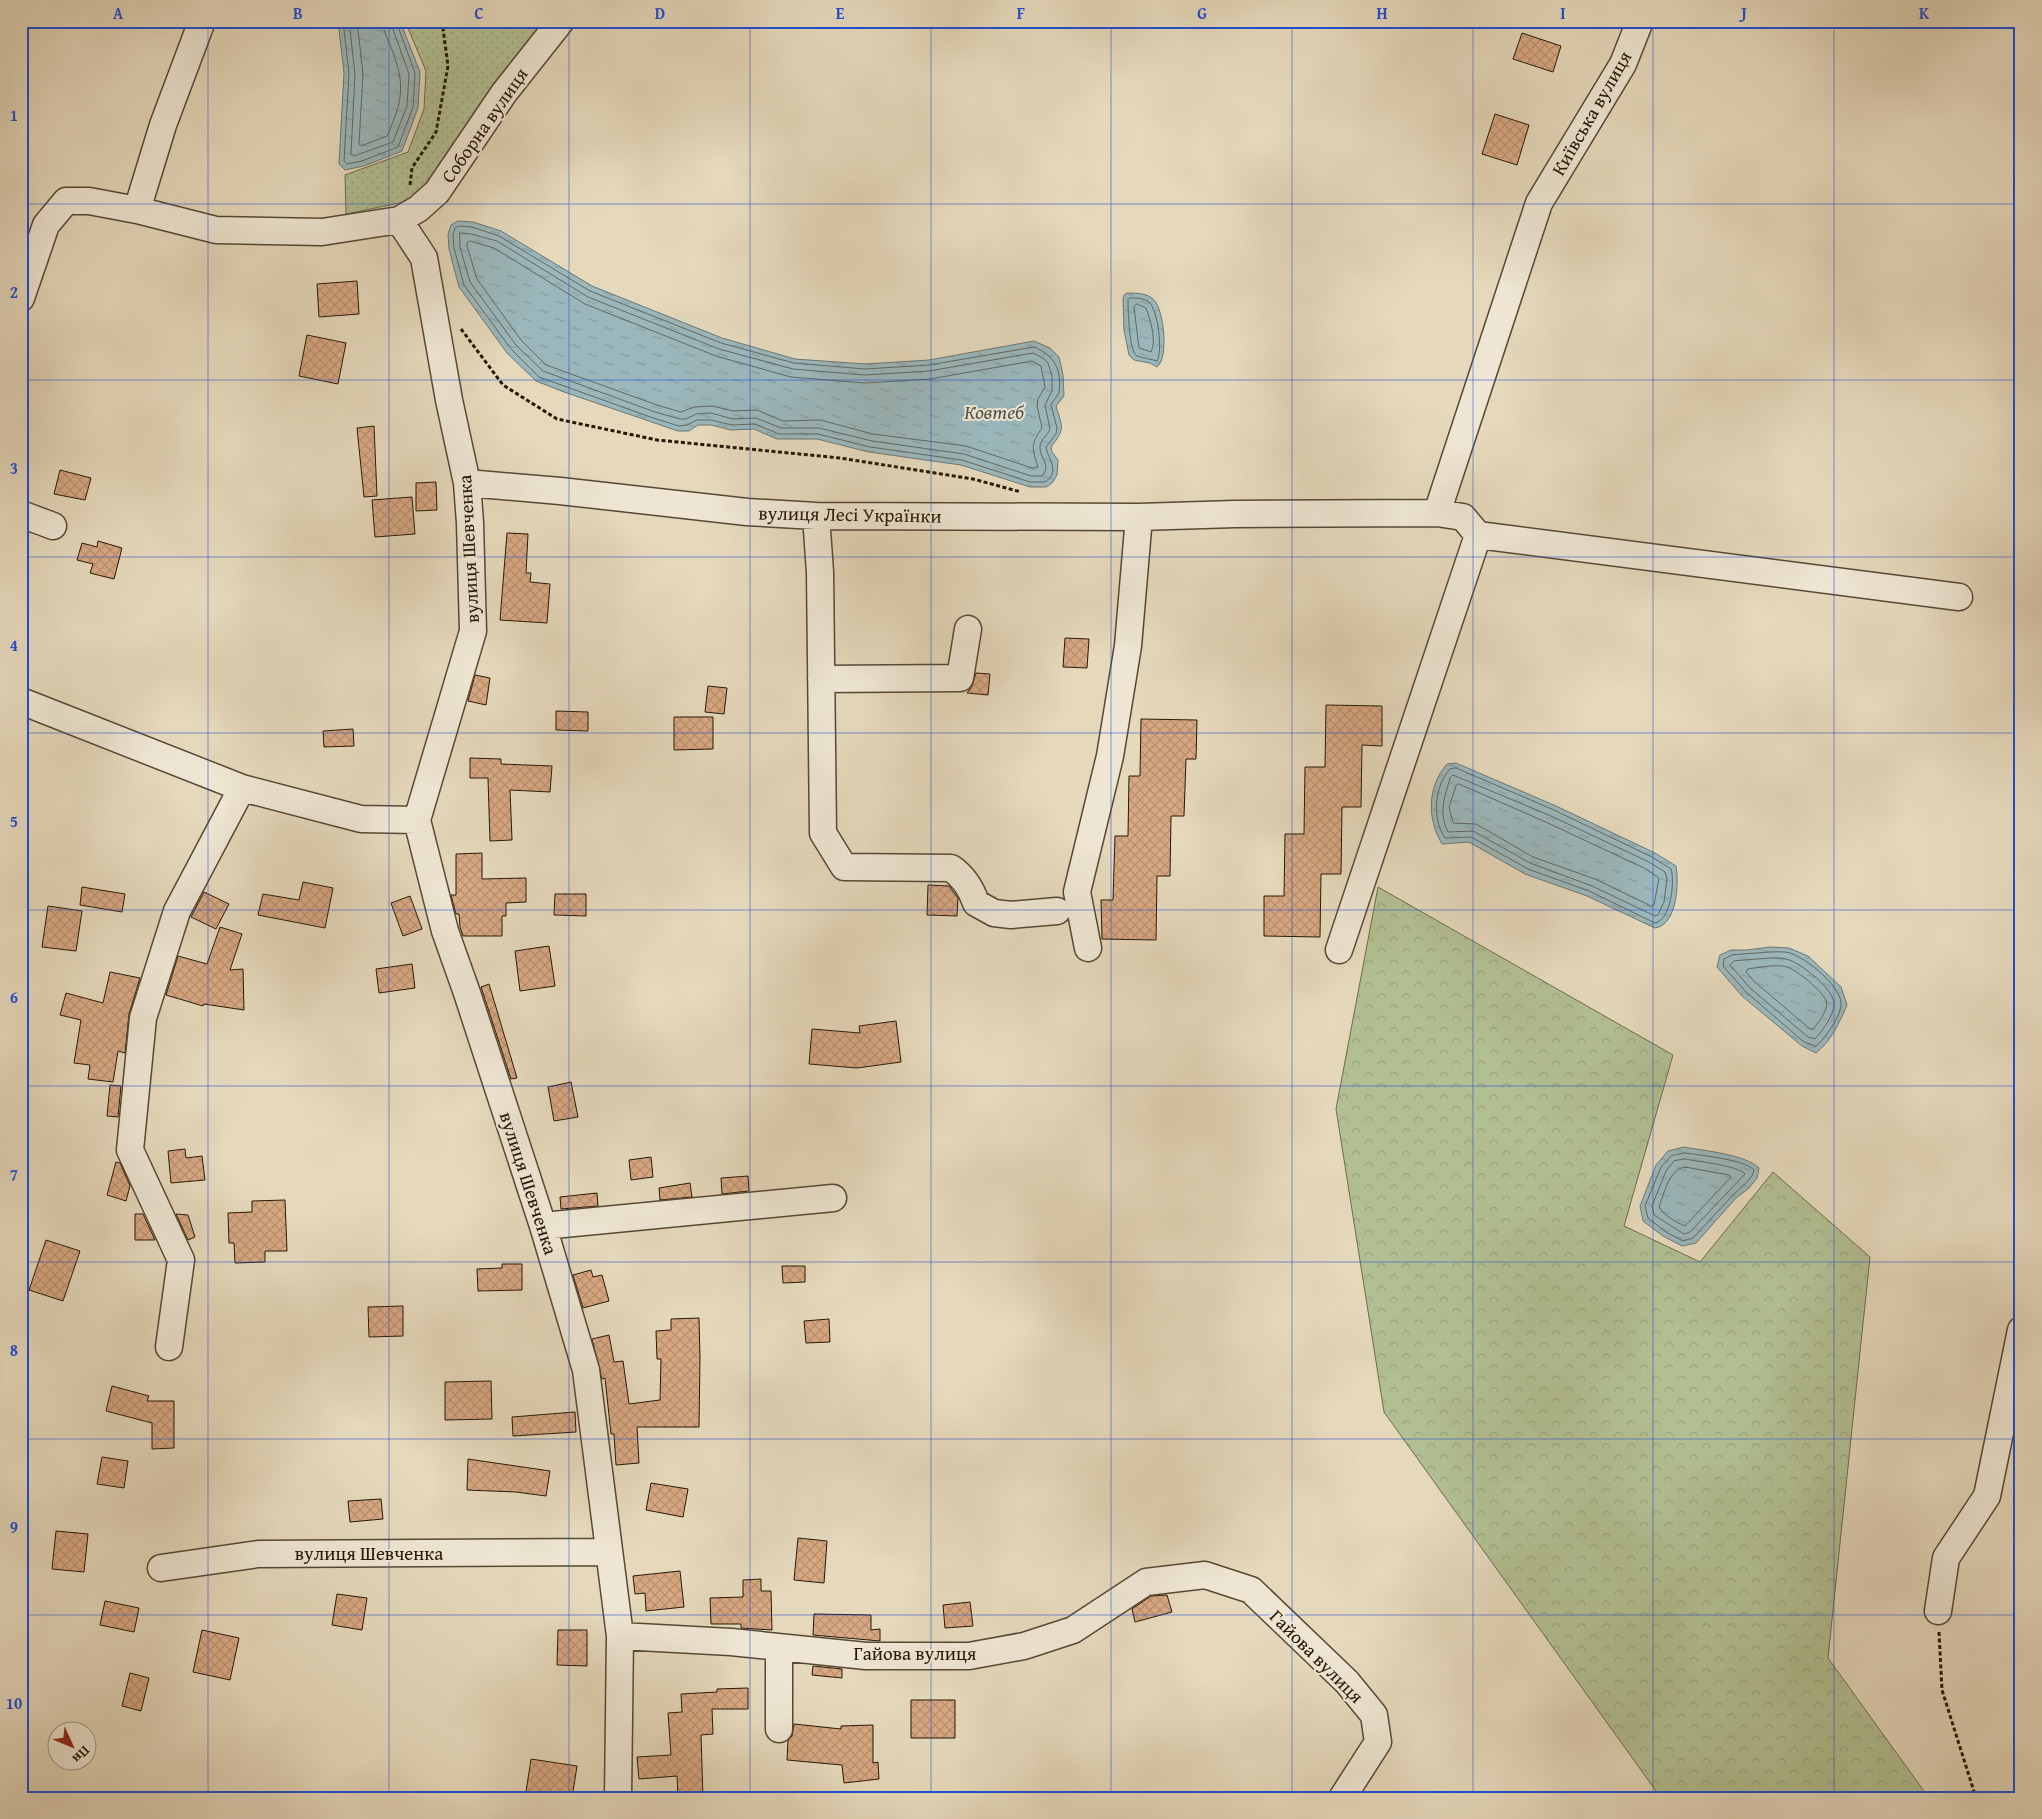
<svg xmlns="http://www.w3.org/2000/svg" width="2042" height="1819" font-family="'Gentium Book Plus',serif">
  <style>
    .grass { fill: url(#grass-dots); stroke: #6c6c4c }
    .forest { fill: url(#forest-crowns); stroke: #6c6c4c }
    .water { fill: url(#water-ripples); stroke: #6c7773 }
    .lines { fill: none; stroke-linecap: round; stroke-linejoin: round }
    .shore { stroke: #606861; stroke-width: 1 }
    .building { fill: url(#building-cross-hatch); stroke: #261807 }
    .minor-casing { stroke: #564834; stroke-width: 29 }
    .path { stroke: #261807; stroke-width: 3; stroke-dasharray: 4 2.5; stroke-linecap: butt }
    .minor { stroke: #eee6d3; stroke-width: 26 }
    .grid { fill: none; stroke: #1d4ed8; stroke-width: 1; stroke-opacity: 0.55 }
    .labels { text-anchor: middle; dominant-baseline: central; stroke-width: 4; stroke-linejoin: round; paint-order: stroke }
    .street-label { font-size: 19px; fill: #261807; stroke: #eee6d3 }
    .water-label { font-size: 20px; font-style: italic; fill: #4f5046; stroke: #eee6d3 }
    .neatline { fill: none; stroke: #1d4ed8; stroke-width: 2 }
    .grid-label { font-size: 16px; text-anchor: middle; font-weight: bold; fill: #1d4ed8 }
  </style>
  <defs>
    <pattern id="grass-dots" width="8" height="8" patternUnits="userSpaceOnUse" patternTransform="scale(1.25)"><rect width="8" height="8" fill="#b2bf92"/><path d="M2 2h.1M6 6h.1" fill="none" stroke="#99a37c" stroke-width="1.8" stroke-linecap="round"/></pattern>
    <pattern id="forest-crowns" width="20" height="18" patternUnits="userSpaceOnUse" patternTransform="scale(1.25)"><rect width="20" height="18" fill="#b2bf92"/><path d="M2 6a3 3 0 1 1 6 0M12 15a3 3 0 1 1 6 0" fill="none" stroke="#99a37c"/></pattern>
    <pattern id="water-ripples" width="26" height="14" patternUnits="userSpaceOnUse" patternTransform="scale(1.25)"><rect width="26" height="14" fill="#9bb7bb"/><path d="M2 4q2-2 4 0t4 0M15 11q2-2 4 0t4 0" fill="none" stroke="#859d9f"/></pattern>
    <pattern id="building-cross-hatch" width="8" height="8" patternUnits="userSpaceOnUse" patternTransform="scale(1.25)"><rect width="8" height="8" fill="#d8a882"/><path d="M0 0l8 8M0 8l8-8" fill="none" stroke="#b9906f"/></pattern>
  </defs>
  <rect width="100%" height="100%" fill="#e5d8bb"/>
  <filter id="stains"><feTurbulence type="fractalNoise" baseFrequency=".004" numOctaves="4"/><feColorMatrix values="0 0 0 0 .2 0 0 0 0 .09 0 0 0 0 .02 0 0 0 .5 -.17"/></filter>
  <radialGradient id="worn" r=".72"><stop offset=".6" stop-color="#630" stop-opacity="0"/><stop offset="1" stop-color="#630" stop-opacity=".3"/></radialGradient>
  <path class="grass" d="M405 21H543L498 81 425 187 409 201 346 214 345 175 408 152 424 109 426 71Z"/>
  <path class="forest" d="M1378 887 1673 1055 1624 1226 1700 1262 1773 1172 1870 1257 1828 1658 1929 1798H1661L1384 1412 1336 1109Z"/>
  <path class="water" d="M338 21H400L420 72 418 108 402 151 364 166 345 170 339 164 344 73Z
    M458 221 473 222 501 231 592 286 722 338 795 359 865 364 929 360 1034 341 1050 348 1059 357 1063 375 1064 396 1056 406C1062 427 1066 428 1051 447L1052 452 1058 460 1057 475 1052 483 1046 487H1030L961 465 869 452 817 439H777L754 429 731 430 711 425H698L689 431H678L564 392 536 381 507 353 459 287 449 249 448 234 451 225Z
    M1127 293C1137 293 1147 293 1154 300 1164 310 1169 358 1157 367L1150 363 1134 360 1129 355 1124 330 1123 299 1124 295Z
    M1456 763 1556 806 1655 853 1676 866C1679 884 1677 925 1655 928L1587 896 1525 874 1469 842 1442 844C1427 819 1427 787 1447 764Z
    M1770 947 1789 948 1808 956 1841 987 1847 1005C1839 1023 1832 1040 1816 1053L1802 1046 1742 996 1717 967 1720 955 1731 950H1747Z
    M1684 1147C1705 1151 1744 1154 1759 1168L1757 1178 1749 1188 1736 1198 1696 1243 1682 1246 1663 1236 1643 1221 1640 1206 1656 1165 1668 1151Z"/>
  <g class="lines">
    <path class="shore" d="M343 21 349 74 344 161 347 164 362 161 398 147 413 107 415 73 396 21
      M349 21 355 74 351 154 354 156 393 142 407 106 409 74 390 21
      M357 21 363 74 359 144 361 146 387 136C402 102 406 86 392 50 389 41 383 32 382 21
      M460 226 472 227 499 236 590 291 721 343 794 363 865 369 929 365 1034 347C1054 355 1062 369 1059 392 1058 396 1053 400 1051 405L1057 428 1056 434 1046 447C1048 460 1061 471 1045 482H1030L962 460 870 447 818 434H779L755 424 732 425 711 420H697L687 425 679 426 653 418 539 377 511 349 464 285 454 248 453 235 455 228Z
      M460 233 471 234 497 241 588 297 719 349 793 369 865 375 929 371 1033 353 1043 358 1048 363 1052 376V391L1045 405 1050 429C1048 435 1041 439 1040 446 1039 458 1052 465 1042 476H1031L964 454 872 441 819 428H781L756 418 733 419 711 413 696 414 686 419H680L655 412 543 371 516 345 470 282 460 247Z
      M470 241 494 248 585 304 716 356 791 377 865 383 930 379 1032 361 1041 366 1045 387 1038 399 1037 406 1042 428C1030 445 1032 448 1038 467L1032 468 966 446 873 434 820 420 783 421 757 410 733 411 712 406 694 407 681 412 657 405 546 365 521 340 477 279 467 246V243Z
      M1130 298C1136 298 1144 298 1149 302 1158 310 1163 351 1157 361 1151 359 1142 358 1137 356 1129 352 1128 310 1128 300Z
      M1137 304 1146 308C1150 319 1157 341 1151 352L1139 348 1134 307Z
      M1456 768 1554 810 1652 857 1671 869C1675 881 1671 920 1655 923L1589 891 1528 869 1471 837 1445 838C1432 819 1434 786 1450 769Z
      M1453 775 1551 816 1649 862 1665 872 1667 878 1664 902 1658 915 1655 916 1592 886 1530 863 1473 831 1448 832C1438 813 1445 797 1450 778Z
      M1459 784 1548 823 1646 869 1659 878 1654 905 1651 906 1595 879 1533 857 1476 824 1453 823 1449 807 1456 786Z
      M1770 952C1776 952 1784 951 1790 953 1806 958 1840 985 1841 1003 1842 1015 1824 1040 1816 1046L1804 1042 1746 992 1723 966 1724 959 1732 955Z
      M1771 958C1776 958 1782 958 1786 959 1800 962 1837 991 1834 1006 1832 1018 1822 1031 1815 1039L1808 1037 1750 988 1730 965 1734 961Z
      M1771 966C1776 966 1782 965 1787 967 1797 970 1827 994 1827 1004 1826 1013 1818 1023 1813 1029H1810L1755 982 1746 972 1748 969Z
      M1685 1153C1699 1155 1746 1160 1754 1170L1752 1176 1745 1184 1733 1195 1693 1238 1683 1241 1666 1232 1648 1218 1645 1206 1661 1167 1671 1156Z
      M1685 1159C1699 1162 1736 1165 1745 1174L1690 1232 1684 1234 1654 1215 1652 1206 1666 1171 1674 1161Z
      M1685 1167 1729 1175 1731 1177 1685 1226C1676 1222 1664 1216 1659 1207 1664 1194 1669 1169 1685 1167Z"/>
  </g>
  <path class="building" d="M1522 33 1561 46 1553 72 1513 59Z
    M1495 114 1529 125 1517 165 1482 154Z
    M357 281 359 314 319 317 317 284Z
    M307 335 346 343 338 384 299 376Z
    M374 426 377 496 364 497 357 428Z
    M60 470 91 478 85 500 54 494Z
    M436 482 437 510 416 511V483Z
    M412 497 415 534 375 537 372 500Z
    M507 533 528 534 526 573H531L530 582 550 584 547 623 500 620Z
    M98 541 122 548 114 579 90 573 93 564 77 560 82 543 97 547Z
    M1065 638 1089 639 1087 668 1063 667Z
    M976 673 990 674 988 695 967 693 972 686Z
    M475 675 490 678 486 705 468 701Z
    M708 686 727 688 724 714 705 712Z
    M1326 705 1382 706V746L1362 745 1361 807H1342L1341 874H1321L1320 937 1264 936V896H1284L1285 834H1304L1305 767H1325Z
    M556 711 588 712V731L556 730Z
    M674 717H713V749L674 750Z
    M1141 719 1197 720 1196 759H1186L1184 816H1171L1170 876H1157L1156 940 1102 939 1101 900H1113L1115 836H1128L1129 776H1140Z
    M353 729 354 746 324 747 323 731Z
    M470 758 501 759V764L552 766 550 792 510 790 512 840 490 841 488 778H470Z
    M482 853V879L526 878V902L506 903V916H502V936H463L460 927 459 914H456L451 895H456V854Z
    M303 882 333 888 325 928 258 915 263 894 299 900Z
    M928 885 949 886 958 898 957 916 927 915Z
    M82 887 125 894 122 912 80 905Z
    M204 892 229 904 216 929 191 917Z
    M555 894H586V916L554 915Z
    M410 896 422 929 403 936 391 903Z
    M48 906 82 911 76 951 42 947Z
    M220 927 242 934 230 970 243 969 244 1010 204 1004 203 1006 166 995 178 956 207 964Z
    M549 946 555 986 520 991 515 951Z
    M412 964 415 988 379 993 376 969Z
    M110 972 140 978 129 1014 125 1053 118 1051 113 1082 88 1079 90 1065 74 1063 81 1020 60 1015 66 993 103 1003Z
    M489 984 517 1078 511 1079 481 987Z
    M896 1021 901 1062 857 1068 809 1064 812 1029 860 1033 859 1026Z
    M571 1082 578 1117 554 1121 548 1087Z
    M110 1085 121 1086 118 1117 107 1116Z
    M185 1149 186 1158 202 1156 205 1180 171 1183 168 1151Z
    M651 1157 653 1177 631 1180 629 1160Z
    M116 1162 120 1163 130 1186 126 1201 107 1195Z
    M748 1176 749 1191 722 1194 721 1178Z
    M690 1183 692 1197 660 1200 659 1188Z
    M597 1193 598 1206 561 1209 560 1197Z
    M285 1200 287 1251H265V1262L235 1263 234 1243H229L228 1213 252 1212V1201Z
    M135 1214H143L155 1240H135Z
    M176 1214 188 1215 195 1237 188 1240Z
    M46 1240 80 1251 63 1301 29 1290Z
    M502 1264H522V1290L478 1291 477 1269 502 1268Z
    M782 1266H805V1282L783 1283Z
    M591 1270 593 1277 602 1275 609 1301 583 1308 573 1275Z
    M403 1306V1336L369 1337 368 1307Z
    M699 1318 700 1358 699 1427H637L639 1463 616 1465 614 1434H611L605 1378 602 1379 592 1339 609 1335 614 1362 623 1361 629 1404 660 1400 661 1359H657L656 1331 671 1330V1319Z
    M829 1319 830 1342 806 1343 804 1321Z
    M491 1381 492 1419 445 1420V1382Z
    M112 1386 149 1396 147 1401H174V1448L152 1449V1423L106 1411Z
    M575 1412 576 1432 513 1436 512 1417Z
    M102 1457 128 1461 124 1488 97 1484Z
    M468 1459 550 1471 546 1496 516 1492 467 1490Z
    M651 1483 688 1489 683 1517 646 1510Z
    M381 1499 383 1519 350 1522 348 1501Z
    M56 1531 88 1534 84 1572 52 1569Z
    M798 1538 827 1541 824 1583 794 1580Z
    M680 1571 684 1607 646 1611 645 1593 635 1594 633 1576Z
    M761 1579V1591H771L772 1630 741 1628V1624H711L710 1598 743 1597V1580Z
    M337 1594 367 1598 362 1630 332 1625Z
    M1167 1595 1172 1612 1135 1622 1132 1609 1151 1596Z
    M105 1601 139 1608 134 1632 100 1625Z
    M970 1602 973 1626 945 1628 943 1605Z
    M814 1614 871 1615V1630L880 1629V1641L813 1635Z
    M202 1630 239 1638 230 1680 193 1672Z
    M558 1630H587V1666L557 1665Z
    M813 1666 842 1669V1678L812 1675Z
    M130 1673 149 1678 141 1711 122 1706Z
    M748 1688V1709H712L713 1734 701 1735 703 1798H678L677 1776 639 1779 637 1757 671 1755 668 1713 682 1712 681 1694 717 1692V1689Z
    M911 1700H955V1738H911Z
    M794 1724 841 1729V1726L873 1725V1763L878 1762 879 1779 844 1783 842 1765 787 1760 788 1740 792 1736Z
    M531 1759 577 1766 572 1798 526 1792Z"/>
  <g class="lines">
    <g class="minor-casing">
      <path id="minor" d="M137 210 163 125 202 21
        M399 220 424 258 449 400 467 483 470 523 473 631 417 820
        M21 298 46 225 66 201H89L137 210 216 230 322 232 399 220 418 209 437 192 504 93 561 21
        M467 483 560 491 747 512 816 516 1139 517 1235 514 1437 513 1463 517 1478 535 1959 597
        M1437 513 1539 203 1623 64 1640 21
        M21 514 53 526
        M816 516 820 572 823 833 844 867 951 868C964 877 971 888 976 903L994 913 1011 915 1057 911
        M821 679 960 678 968 629
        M21 701 242 788 361 819 417 820 445 931 467 993 543 1226 586 1370 620 1636 618 1798
        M1088 948 1077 892 1110 756 1128 646 1139 517
        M1339 950 1478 535
        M543 1226 833 1198
        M169 1347 181 1260 130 1150 143 1018 177 911 242 788
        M161 1568 258 1554 608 1552
        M1938 1611 1946 1558 1987 1496 2021 1330
        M620 1636 731 1642 866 1656H969L1024 1646 1073 1630 1146 1582 1205 1575 1251 1590 1347 1682 1374 1715 1378 1742 1342 1798
        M779 1729V1647"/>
    </g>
    <path class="path" d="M410 185 412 168 436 132 448 66 442 21
      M461 329 503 385 557 419 657 440 840 458 973 479 1021 492
      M1939 1632 1942 1690 1976 1798"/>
    <use href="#minor" class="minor"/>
  </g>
  <path class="grid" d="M208 21V1798M389 21V1798M569 21V1798M750 21V1798M931 21V1798M1111 21V1798M1292 21V1798M1473 21V1798M1653 21V1798M1834 21V1798M21 204H2021M21 380H2021M21 557H2021M21 733H2021M21 910H2021M21 1086H2021M21 1262H2021M21 1439H2021M21 1615H2021"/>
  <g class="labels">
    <g class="street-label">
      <text transform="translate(1591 113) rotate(-60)">Київська вулиця</text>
      <text transform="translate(484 125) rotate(-55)">Соборна вулиця</text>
      <text transform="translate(850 514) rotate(1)">вулиця Лесі Українки</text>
      <text transform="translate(468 549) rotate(-93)">вулиця Шевченка</text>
      <text transform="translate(529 1183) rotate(72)">вулиця Шевченка</text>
      <text x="369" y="1553">вулиця Шевченка</text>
      <text x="915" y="1653">Гайова вулиця</text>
      <text transform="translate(1317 1656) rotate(45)">Гайова вулиця</text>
    </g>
    <g class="water-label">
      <text x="994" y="411">Ковтеб</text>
    </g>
  </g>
  <rect width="2042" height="1819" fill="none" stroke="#e5d8bb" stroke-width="55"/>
  <g transform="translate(72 1746) rotate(134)"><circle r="24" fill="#eee6d3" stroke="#9e9481"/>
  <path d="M0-4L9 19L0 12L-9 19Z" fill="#8f2418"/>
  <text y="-8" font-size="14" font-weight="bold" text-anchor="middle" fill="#261807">Пн</text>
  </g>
  <rect x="28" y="28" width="1986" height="1764" class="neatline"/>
  <g class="grid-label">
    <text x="118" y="19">A</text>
    <text x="298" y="19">B</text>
    <text x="479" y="19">C</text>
    <text x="660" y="19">D</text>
    <text x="840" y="19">E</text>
    <text x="1021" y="19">F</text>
    <text x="1202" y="19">G</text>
    <text x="1382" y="19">H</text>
    <text x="1563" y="19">I</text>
    <text x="1744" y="19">J</text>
    <text x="1924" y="19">K</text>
    <text x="14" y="121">1</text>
    <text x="14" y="298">2</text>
    <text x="14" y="474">3</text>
    <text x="14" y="651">4</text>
    <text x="14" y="827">5</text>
    <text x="14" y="1003">6</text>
    <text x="14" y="1180">7</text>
    <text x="14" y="1356">8</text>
    <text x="14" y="1533">9</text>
    <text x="14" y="1709">10</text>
  </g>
  <rect width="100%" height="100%" filter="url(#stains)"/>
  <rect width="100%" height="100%" fill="url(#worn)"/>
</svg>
